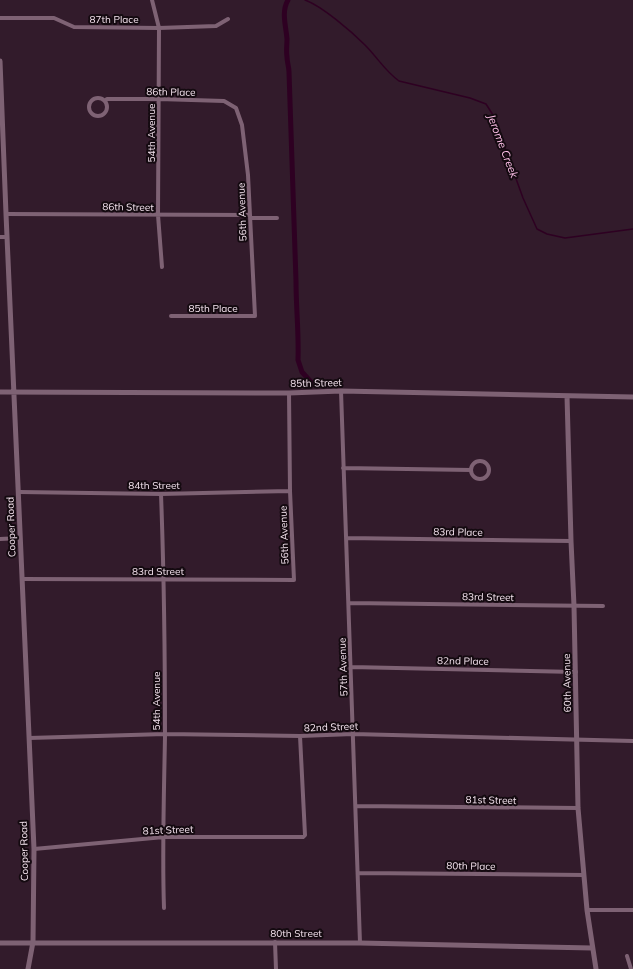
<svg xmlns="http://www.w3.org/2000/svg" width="633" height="969" font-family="Mulish,sans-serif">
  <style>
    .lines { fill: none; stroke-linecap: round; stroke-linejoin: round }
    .stream { stroke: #2e0022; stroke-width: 1.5 }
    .canal { stroke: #2e0022; stroke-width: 5 }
    .minor { stroke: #7e6274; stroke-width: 4 }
    .tertiary { stroke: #7e6274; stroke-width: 5 }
    .labels { text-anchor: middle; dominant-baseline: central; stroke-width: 4; stroke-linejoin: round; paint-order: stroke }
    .street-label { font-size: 10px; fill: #f7e6f1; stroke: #140a10 }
    .water-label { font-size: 11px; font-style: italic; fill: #ffc0e9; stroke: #140a10 }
  </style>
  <rect width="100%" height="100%" fill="#321b2b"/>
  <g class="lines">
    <path class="stream" d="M305 0C322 6 352 32 365 45 377 57 385 71 399 81L470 98 486 104 493 115 523 198 537 229 547 234 565 238 633 229"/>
    <path class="canal" d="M288 0C281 12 286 26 287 39 287 45 286 51 287 57 287 62 289 67 289 72 291 142 294 211 296 281 296 308 299 334 298 360L302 372 311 382"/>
    <path class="minor" d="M152 0 159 28 158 215 162 267
      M0 18H54L74 27 159 28 216 26 228 19
      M89 107a9 9 0 1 1 18 0a9 9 0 1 1-18 0Z
      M105 101 107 99H159L224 101 236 108 242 125 248 175 255 316H171
      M6 214 249 215
      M250 218H277
      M0 237H7
      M341 391 360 943
      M471 470a9 9 0 1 1 18 0a9 9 0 1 1-18 0Z
      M343 468 471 470
      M19 492 161 494 290 491
      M161 494C164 574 165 655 165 736 164 794 162 851 164 908
      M346 538 571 541
      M0 539 20 538
      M22 579 294 580 290 491 289 393
      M349 603 603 606
      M351 667 576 672
      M29 738 165 734 300 736 353 734 633 741
      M356 806 578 808
      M34 849 164 837H303L305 835 300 736
      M358 873 584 875
      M587 910H633
      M275 942 276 969
      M627 956 631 969"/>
    <path class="tertiary" d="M0 61 6 214 34 849 33 942 28 969
      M0 392 289 393 341 391 633 397
      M567 396 571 541 574 606 578 808 587 910 596 969
      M0 943H360L592 948"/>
  </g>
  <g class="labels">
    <g class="street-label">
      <text x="114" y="19">87th Place</text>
      <text transform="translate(171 92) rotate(1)">86th Place</text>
      <text transform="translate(151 133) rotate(-90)">54th Avenue</text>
      <text transform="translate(128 207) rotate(1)">86th Street</text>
      <text transform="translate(242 212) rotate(-92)">56th Avenue</text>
      <text x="213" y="308">85th Place</text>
      <text transform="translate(316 383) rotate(-1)">85th Street</text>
      <text x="154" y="485">84th Street</text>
      <text transform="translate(11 527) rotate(-92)">Cooper Road</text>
      <text transform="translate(458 532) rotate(1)">83rd Place</text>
      <text transform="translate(284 535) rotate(-92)">56th Avenue</text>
      <text x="158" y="571">83rd Street</text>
      <text transform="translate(488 597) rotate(1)">83rd Street</text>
      <text transform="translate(463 661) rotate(1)">82nd Place</text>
      <text transform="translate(343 667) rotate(-92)">57th Avenue</text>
      <text transform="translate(567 683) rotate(-91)">60th Avenue</text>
      <text transform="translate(156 701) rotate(-90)">54th Avenue</text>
      <text transform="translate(331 727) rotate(-2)">82nd Street</text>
      <text transform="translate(491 800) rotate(1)">81st Street</text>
      <text transform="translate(168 830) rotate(-2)">81st Street</text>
      <text transform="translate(24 851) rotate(-91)">Cooper Road</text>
      <text transform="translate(471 866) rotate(1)">80th Place</text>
      <text x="296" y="933">80th Street</text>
    </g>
    <g class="water-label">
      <text transform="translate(503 146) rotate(69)">Jerome Creek</text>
    </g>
  </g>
</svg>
